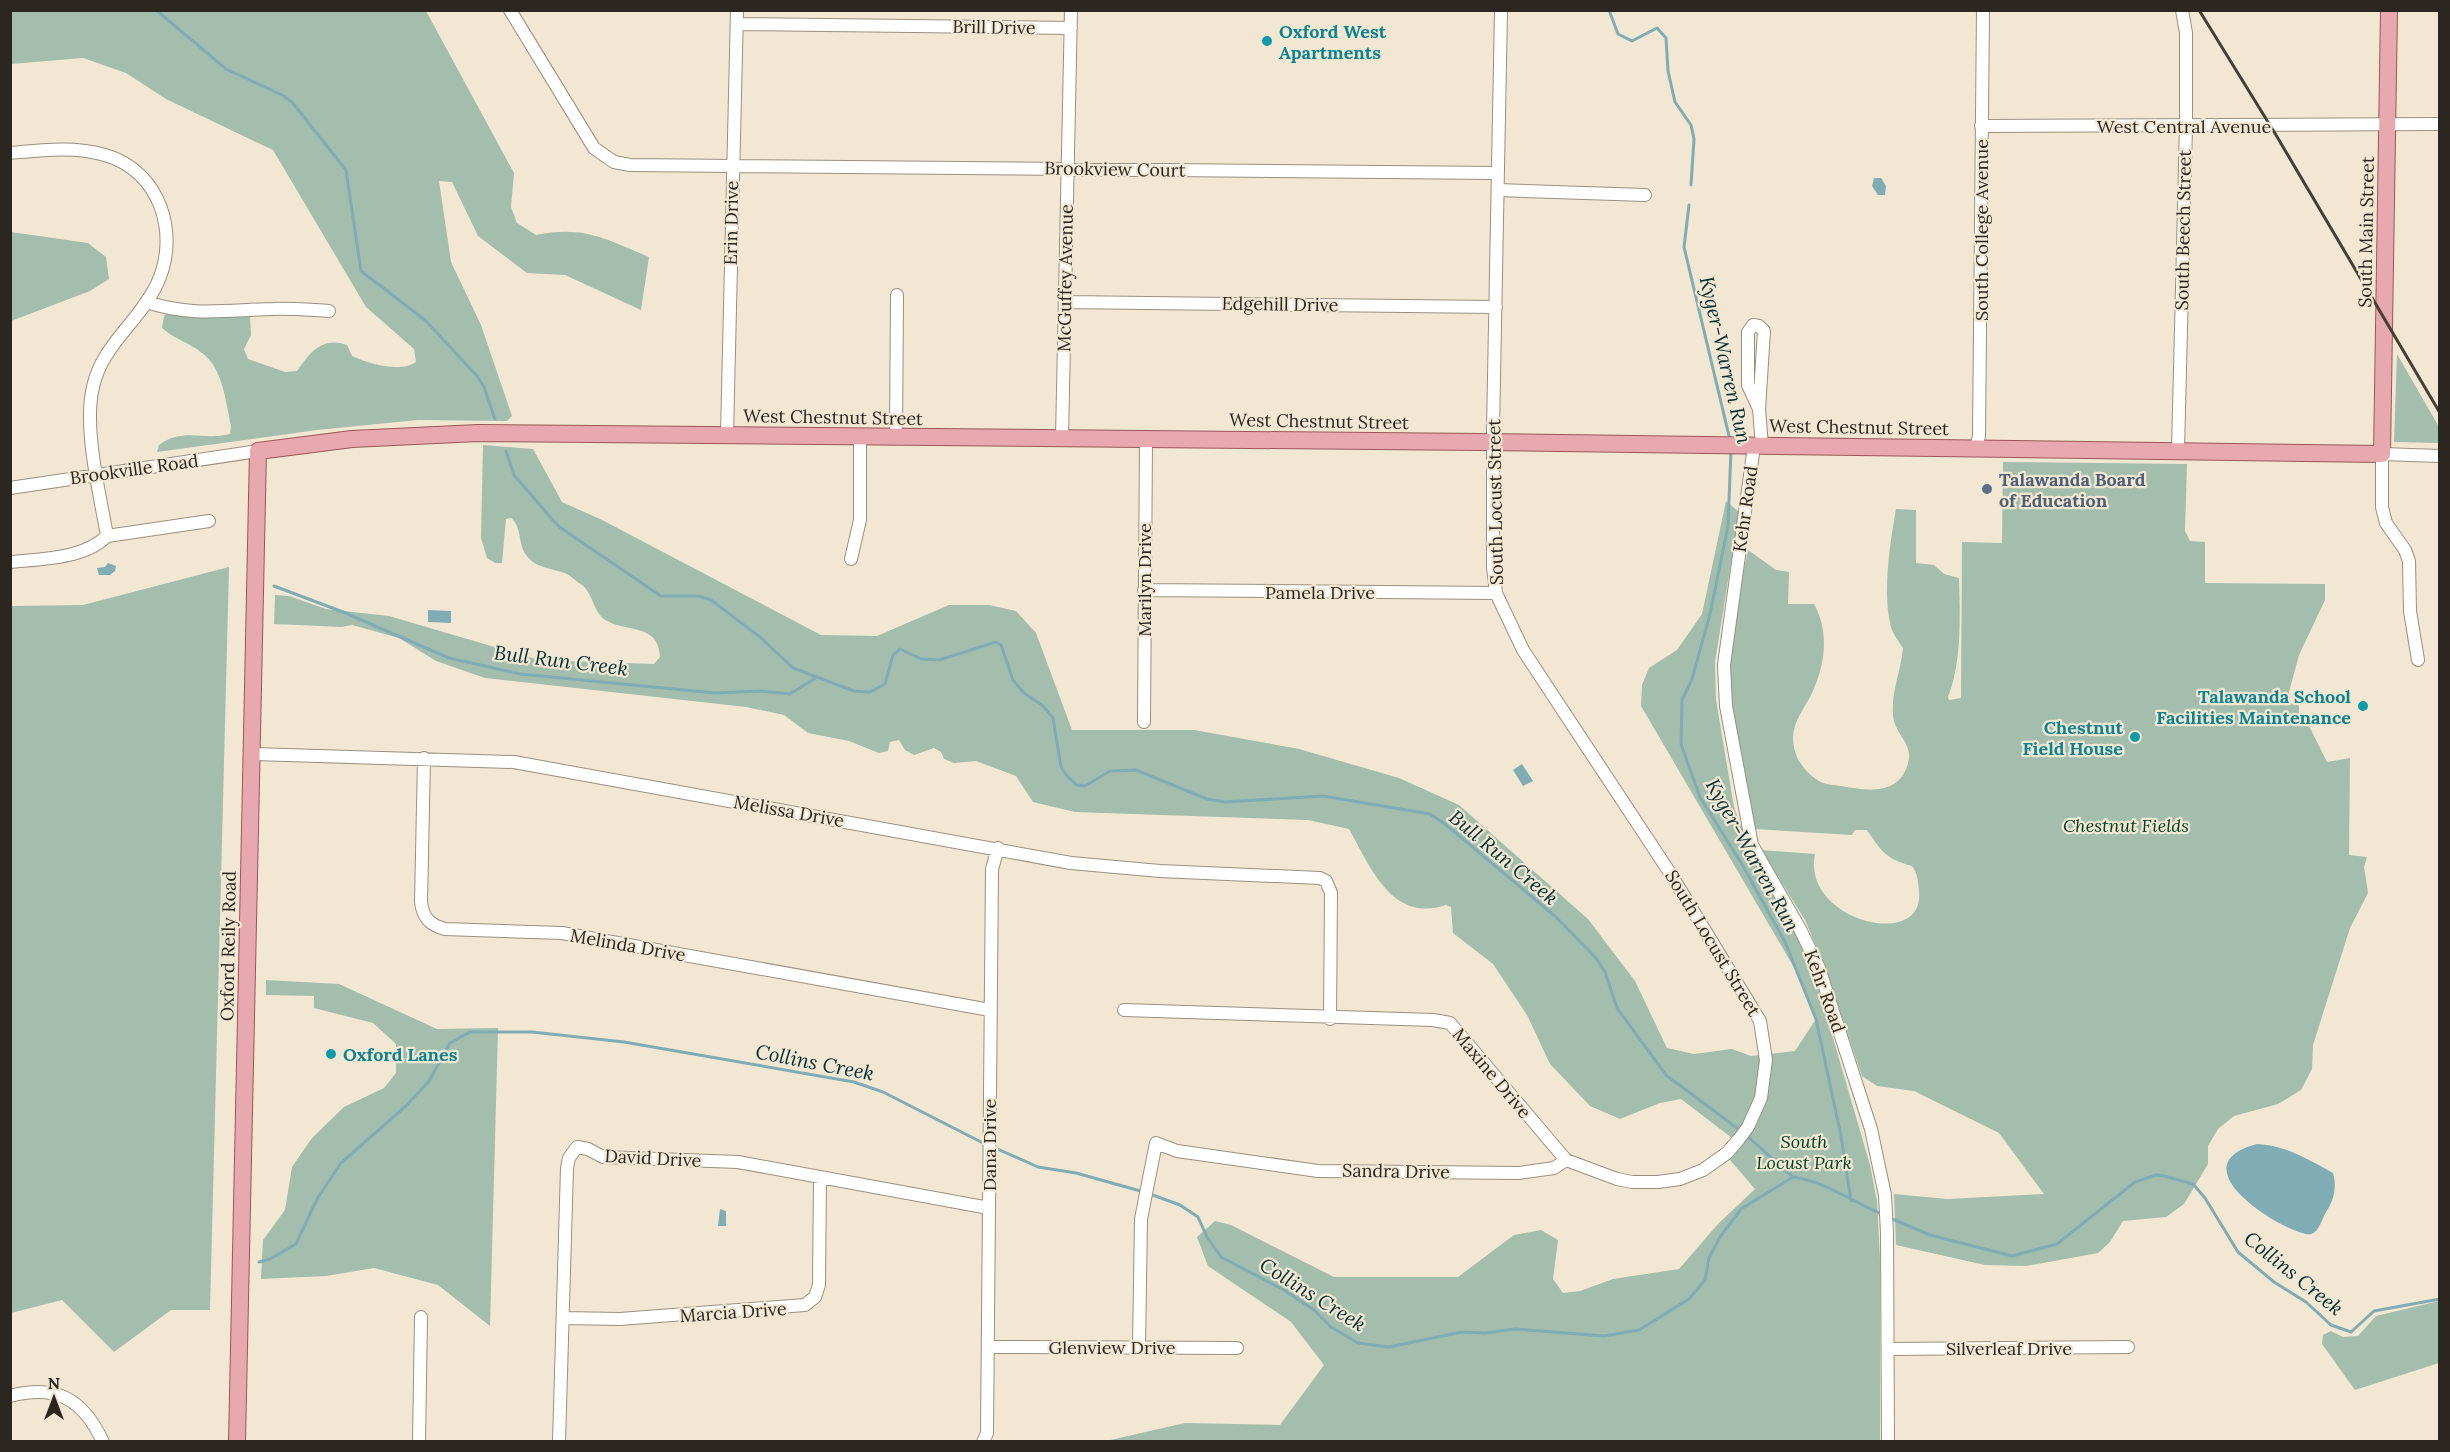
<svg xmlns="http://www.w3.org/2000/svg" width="2450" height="1452" font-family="Lora,serif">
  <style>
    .green { fill: #a3bead }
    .water { fill: #80acb5 }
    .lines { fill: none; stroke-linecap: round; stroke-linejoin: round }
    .stream { stroke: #80acb5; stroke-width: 3 }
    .minor-casing { stroke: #9a907e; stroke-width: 14 }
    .major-casing { stroke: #9b5659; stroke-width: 18 }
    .minor { stroke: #fff; stroke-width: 12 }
    .major { stroke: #e7a9ae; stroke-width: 16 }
    .rail { stroke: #453f36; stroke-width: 3 }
    .culture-dot { fill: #0f9aa8; stroke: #f2e7d3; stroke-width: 2 }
    .service-dot { fill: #5c6f8a; stroke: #f2e7d3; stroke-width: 2 }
    .labels { text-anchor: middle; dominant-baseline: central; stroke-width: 4.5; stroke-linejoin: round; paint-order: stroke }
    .street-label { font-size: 18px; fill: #2b261f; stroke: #f2e7d3 }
    .culture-label { font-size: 18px; font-weight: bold; fill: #0d838f; stroke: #f2e7d3; text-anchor: start }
    .service-label { font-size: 18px; font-weight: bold; fill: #4e5e75; stroke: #f2e7d3; text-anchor: start }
    .park-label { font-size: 18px; font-style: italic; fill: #004125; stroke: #f2e7d3 }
    .water-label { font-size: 20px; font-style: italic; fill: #033037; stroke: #f2e7d3 }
  </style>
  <rect width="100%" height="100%" fill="#f2e7d3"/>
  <path class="green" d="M11 11H426L514 173 511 207 517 223 536 235C584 225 606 239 649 257L641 310 565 275 527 273 478 236 452 182 439 181 451 262 481 325 512 416 507 421 418 420 317 430 157 452 159 445C184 427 202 441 230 434L231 426C226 403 223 368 202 353 190 343 174 339 162 328L164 316 178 304 238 306 250 315 251 335 244 349 248 359 285 372 297 371C310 352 323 336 347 345L352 356C369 364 400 373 416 362L414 349 366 307 273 150 166 99 126 73 83 58 11 64Z
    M11 232 88 243 106 257 109 279 90 291 11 321Z
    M2397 354 2439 427V443L2394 442Z
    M483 445 533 449 562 502 602 520 821 635 877 636 949 605H989L1016 611 1036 633 1072 730H1194L1299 749 1399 778 1459 805 1588 919 1635 981 1667 1048 1694 1054 1732 1049 1751 1056 1795 1051 1816 1019 1799 976 1641 706 1642 685 1649 668 1677 650 1702 614 1726 501 1739 512 1715 662 1716 700 1734 807 1752 857 1794 926 1812 966 1870 1165 1877 1201 1880 1259V1441H1106L1185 1423 1280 1425 1324 1365 1291 1322 1208 1266 1197 1237 1215 1221 1231 1225 1334 1277H1458L1514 1235 1541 1230 1558 1240 1553 1279 1563 1293 1580 1291 1613 1279 1679 1269 1718 1224 1755 1189 1730 1160 1746 1141 1735 1133 1732 1138 1681 1099 1660 1103 1620 1119 1590 1106 1550 1064 1527 1015 1493 964 1453 933 1451 907 1446 905C1392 923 1371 868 1349 829L1308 820 1075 812 1033 802 1016 776 976 761 954 763 944 759 941 752 934 748 914 755 905 750 899 740 890 742 888 751 879 753 849 741 808 733 784 715 746 707 485 678 436 661 399 638 352 625 342 627 274 624 275 595 289 596 326 609 389 616 539 660 654 664 660 657C659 622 623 633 604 619 593 610 592 592 582 585 577 582 572 577 567 574 553 568 536 569 526 555 518 544 522 527 511 518L506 519 502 563H495L487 558 481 538Z
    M2003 462 2187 464 2185 531 2190 541 2205 542V583L2325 584V600L2299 655 2286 703 2299 704V715L2304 716 2327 762 2350 758 2349 855 2367 857 2364 867 2368 893 2350 928 2313 1045 2312 1069 2301 1090 2278 1104 2234 1116 2218 1129 2208 1146V1164L2184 1204 2166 1217 2123 1221 2110 1242 2098 1253 2026 1266 1985 1265 1896 1245 1894 1194 1947 1199 2044 1194 1999 1133 1914 1091 1877 1086 1862 1076 1827 972 1805 920 1761 850 1815 854C1801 921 1925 951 1919 892 1918 882 1918 874 1912 866 1886 859 1882 852 1867 830H1855L1852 835 1754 829C1745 781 1730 732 1729 683 1729 639 1739 593 1748 550L1776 570 1789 572 1788 604H1814C1830 633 1825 666 1811 695 1804 709 1794 720 1793 737 1793 756 1803 771 1819 781 1825 785 1835 785 1841 786 1863 790 1895 796 1906 769 1917 743 1895 738 1893 715 1891 692 1901 671 1903 648 1899 642 1893 634 1891 627 1882 594 1890 543 1896 509L1916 510V563L1934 565 1944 574 1959 578C1960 617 1962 661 1948 697L1949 700 1961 698 1962 542 2002 543Z
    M229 567 210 1310H171L114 1352 62 1300 11 1313V606L83 605Z
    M266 980 339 984 437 1029 498 1028 490 1326 438 1285 374 1268 326 1276 261 1279 263 1240 285 1210 292 1167 312 1138 344 1107 384 1088 396 1073V1044L373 1023 314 1008V996L266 995Z
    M2439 1301V1363L2355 1390 2322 1344 2323 1335 2331 1331 2343 1337 2358 1336 2376 1316Z"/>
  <path class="water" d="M1874 178H1881L1886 186 1885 195H1878L1872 186Z
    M108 563 116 566 115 571 110 575H99L97 568 105 567Z
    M428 610 451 611V623L428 622Z
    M1522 764 1533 781 1523 786 1513 770Z
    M2257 1144C2285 1145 2309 1160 2333 1173 2337 1186 2334 1201 2326 1212 2322 1219 2319 1232 2311 1234 2295 1239 2170 1167 2257 1144Z
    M720 1209 726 1211V1226H718Z"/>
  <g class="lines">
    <path class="stream" d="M156 10 226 69 282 95 292 102 346 170 361 271 425 320 477 376 484 387 495 419
      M1609 10 1618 34 1632 41 1657 28 1666 38 1668 71 1675 102 1691 125 1694 139 1691 185
      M1689 205 1684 247 1730 440
      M1731 450 1728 526 1710 614 1692 679 1682 700 1681 744 1700 797 1743 866 1785 942 1816 1019 1841 1136 1851 1201
      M506 451 514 475 558 526 652 590 661 596H699L711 600 760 637 793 668 854 691 870 692 885 684 893 655 900 649 921 659 939 660 996 642 1001 645 1013 680 1024 693 1042 705 1053 718 1061 767 1066 775 1077 785 1085 786 1110 771 1136 770 1207 799 1225 802 1323 796 1430 814 1445 824 1556 917 1596 958 1605 972 1617 1008 1666 1075 1741 1131
      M274 586 343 612 449 658 520 674 715 693 761 691 790 694 817 677
      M1746 1135 1793 1177
      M993 1147 1038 1167 1076 1173 1144 1192
      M1150 1194 1180 1205 1198 1217 1207 1237 1221 1257 1284 1290 1314 1310 1331 1327 1358 1343 1389 1347 1462 1332 1485 1333 1515 1329 1604 1336 1639 1330 1689 1299 1705 1280 1709 1258 1720 1237 1741 1209 1793 1177C1827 1182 1852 1202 1884 1215
      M1890 1218 1930 1235 2012 1256 2057 1244 2135 1182 2156 1175 2164 1176 2193 1184 2205 1198 2238 1252 2274 1282 2306 1302 2331 1325 2351 1332 2374 1311 2440 1299
      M259 1262 270 1259 296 1244 317 1199 341 1163 406 1106 429 1081 450 1043 470 1032H532L624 1042 854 1082 883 1092 987 1145"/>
    <g class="minor-casing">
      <path id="minor" d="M510 10 594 148 614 162 630 165 1498 173
        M737 24 1071 28
        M1981 126 2440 124
        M10 153C42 150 75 146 105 155 161 171 180 235 157 284 139 322 102 345 93 387 83 428 100 494 107 536
        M1498 190 1645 195
        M147 302C191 317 227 310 273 309 291 308 310 310 329 311
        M1065 302 1496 307
        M1759 409 1748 385V332L1753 325 1759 326 1764 331 1759 409 1762 446
        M727 435 737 10
        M896 437 897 295
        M1062 438 1071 10
        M1754 446 1724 665 1726 706 1752 845 1800 929 1819 968 1871 1129 1879 1167 1885 1195 1887 1233 1888 1442
        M1976 448 1979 436 1983 10
        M2178 450 2186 126V33L2182 10
        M10 488 258 451
        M851 559 860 520V436
        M10 562C41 559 84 559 107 536L209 521
        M1144 590 1496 593
        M2418 660 2410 611 2409 561 2405 550 2386 523 2382 507V454L2440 456
        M1144 722 1146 439
        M251 754 514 762 1071 863 1160 871 1320 878 1326 881 1331 893 1330 1019
        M424 758 421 902C423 918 430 925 445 929L562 933 990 1010
        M1124 1010 1433 1020 1450 1023 1566 1160 1617 1179 1632 1182H1658L1680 1179 1703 1170 1727 1153 1739 1139 1748 1127 1761 1098 1766 1060 1760 1021 1670 873 1523 650 1496 593 1493 567V430L1501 10
        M563 1318 620 1319 805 1305 815 1297 819 1285 820 1177
        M988 1347 1237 1348
        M1139 1347 1141 1219 1156 1143 1177 1151 1318 1171 1519 1173 1554 1168 1566 1160
        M1889 1349 2128 1347
        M10 1396C57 1384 83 1399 103 1442
        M419 1442 421 1317
        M559 1442 567 1168 569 1158 577 1147 588 1149 603 1157 738 1162 989 1208
        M983 1442 987 1433 992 869 998 848"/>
    </g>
    <g class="major-casing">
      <path id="major" d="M237 1442 258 451 352 439 478 433 1480 442 2382 454 2389 10"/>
    </g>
    <use href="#minor" class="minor"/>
    <use href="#major" class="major"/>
    <path class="rail" d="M2199 10 2276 135 2440 413"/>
  </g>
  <g class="culture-dot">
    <circle cx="1267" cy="41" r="6"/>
    <circle cx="2363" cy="706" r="6"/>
    <circle cx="2135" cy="737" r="6"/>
    <circle cx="331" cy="1054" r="6"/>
  </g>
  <circle class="service-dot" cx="1987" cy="489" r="6"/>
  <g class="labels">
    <g class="street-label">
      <text transform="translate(994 27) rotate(1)">Brill Drive</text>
      <text x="2184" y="126">West Central Avenue</text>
      <text transform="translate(1115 169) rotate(1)">Brookview Court</text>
      <text transform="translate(731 223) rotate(-89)">Erin Drive</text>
      <text transform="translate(1981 230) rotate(-90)">South College Avenue</text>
      <text transform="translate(2183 230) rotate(-89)">South Beech Street</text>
      <text transform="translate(2366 232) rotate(-89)">South Main Street</text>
      <text transform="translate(1065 278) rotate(-89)">McGuffey Avenue</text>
      <text transform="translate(1280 304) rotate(1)">Edgehill Drive</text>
      <text transform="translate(833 417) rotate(1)">West Chestnut Street</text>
      <text transform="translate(1319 421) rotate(1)">West Chestnut Street</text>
      <text transform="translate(1859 427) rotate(1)">West Chestnut Street</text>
      <text transform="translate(134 469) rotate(-8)">Brookville Road</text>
      <text transform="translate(1495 502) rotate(-91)">South Locust Street</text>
      <text transform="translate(1745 509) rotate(-82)">Kehr Road</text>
      <text transform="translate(1144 580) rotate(-90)">Marilyn Drive</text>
      <text x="1320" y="592">Pamela Drive</text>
      <text transform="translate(789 811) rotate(10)">Melissa Drive</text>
      <text transform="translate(1713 943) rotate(59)">South Locust Street</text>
      <text transform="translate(628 945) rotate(10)">Melinda Drive</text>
      <text transform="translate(228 946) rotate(-89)">Oxford Reily Road</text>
      <text transform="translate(1825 991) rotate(70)">Kehr Road</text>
      <text transform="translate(1492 1073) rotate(50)">Maxine Drive</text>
      <text transform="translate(989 1145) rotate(-90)">Dana Drive</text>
      <text transform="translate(653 1158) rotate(3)">David Drive</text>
      <text transform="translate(1396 1171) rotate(1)">Sandra Drive</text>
      <text transform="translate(733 1312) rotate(-4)">Marcia Drive</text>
      <text x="1112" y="1347">Glenview Drive</text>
      <text x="2009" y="1348">Silverleaf Drive</text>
    </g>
    <g class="culture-label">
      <text x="1279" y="31">Oxford West<tspan x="1279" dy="21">Apartments</tspan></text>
      <text x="2351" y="696" text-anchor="end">Talawanda School<tspan x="2351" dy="21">Facilities Maintenance</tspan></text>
      <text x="2123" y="727" text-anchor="end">Chestnut<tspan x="2123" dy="21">Field House</tspan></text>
      <text x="343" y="1054">Oxford Lanes</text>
    </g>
    <g class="service-label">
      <text x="1999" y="479">Talawanda Board<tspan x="1999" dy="21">of Education</tspan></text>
    </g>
    <g class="park-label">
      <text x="2126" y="825">Chestnut Fields</text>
      <text x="1804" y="1141">South<tspan x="1804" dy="21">Locust Park</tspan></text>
    </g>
    <g class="water-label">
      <text transform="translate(1726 360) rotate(77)">Kyger-Warren Run</text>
      <text transform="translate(561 660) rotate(7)">Bull Run Creek</text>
      <text transform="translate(1753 855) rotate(61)">Kyger-Warren Run</text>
      <text transform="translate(1504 857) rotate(40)">Bull Run Creek</text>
      <text transform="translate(815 1062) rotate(11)">Collins Creek</text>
      <text transform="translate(2294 1273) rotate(39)">Collins Creek</text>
      <text transform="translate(1313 1294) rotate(32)">Collins Creek</text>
    </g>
  </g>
  <rect width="2450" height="1452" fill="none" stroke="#2b261f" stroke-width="24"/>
  <g transform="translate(54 1398)" stroke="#f2e7d3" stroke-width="4.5" paint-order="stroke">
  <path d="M0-4.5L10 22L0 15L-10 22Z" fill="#2b261f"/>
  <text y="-9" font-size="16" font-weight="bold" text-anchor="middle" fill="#2b261f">N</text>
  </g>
</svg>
